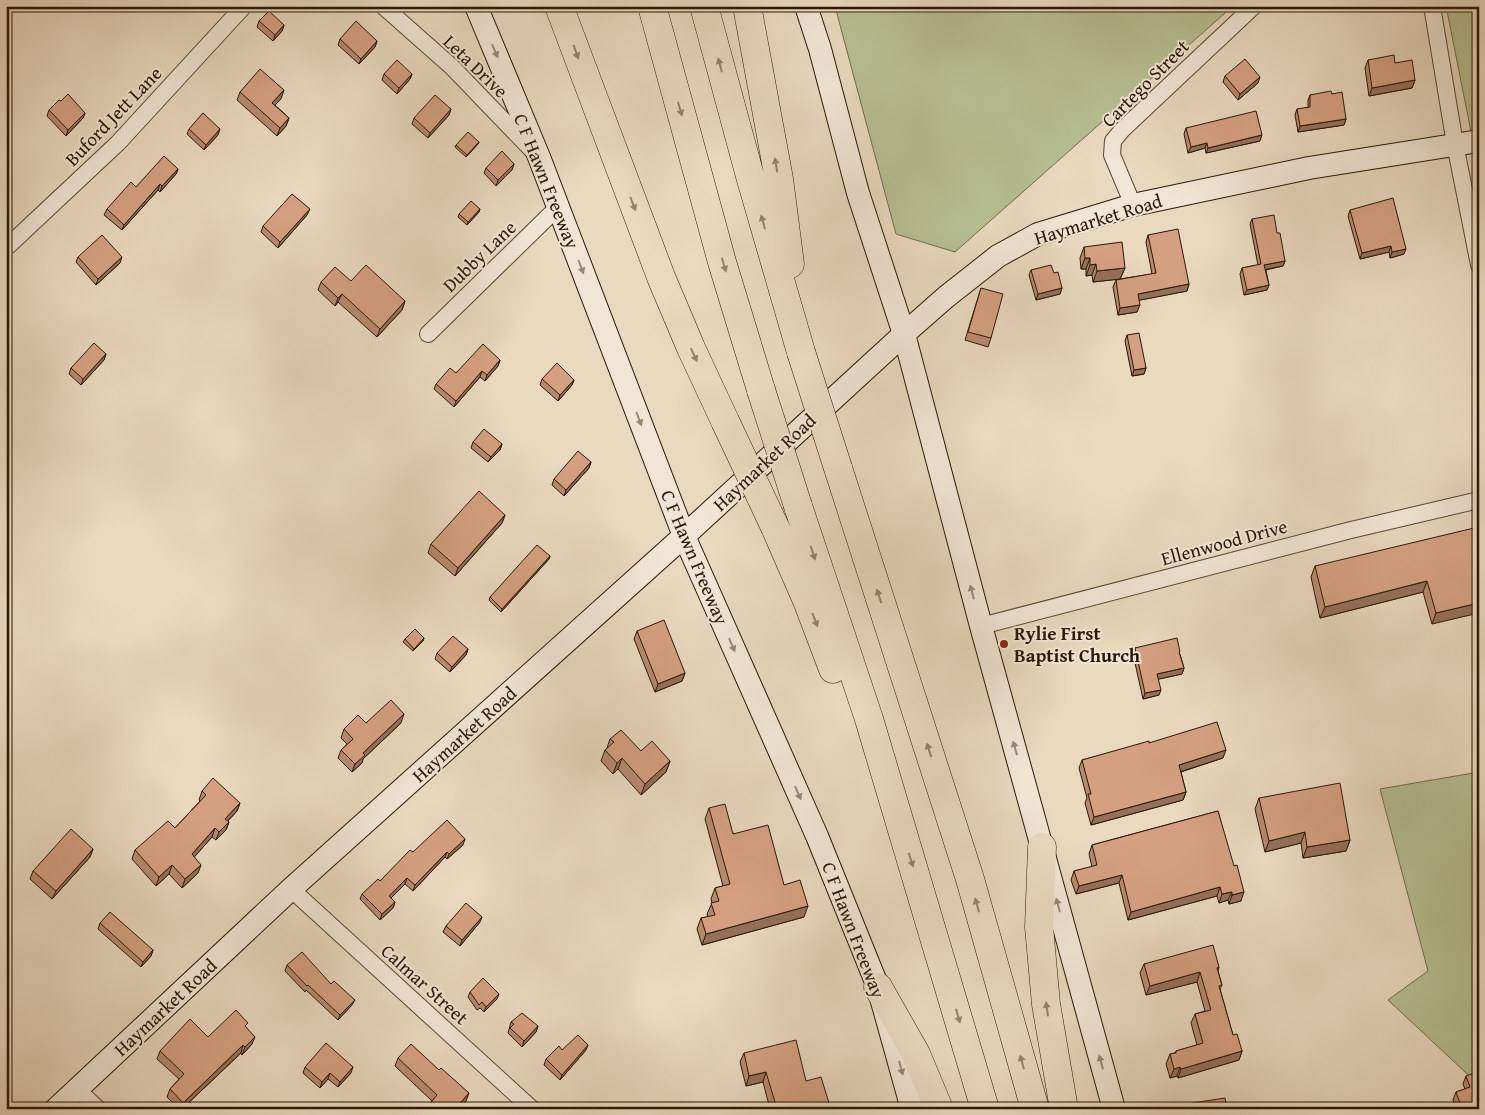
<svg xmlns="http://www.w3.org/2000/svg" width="1485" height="1115" font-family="'Gentium Book Plus',serif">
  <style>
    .green { fill: #b6bf92; stroke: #706c4c }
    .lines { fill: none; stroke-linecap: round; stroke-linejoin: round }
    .street-casing { stroke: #594834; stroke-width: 18 }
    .secondary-casing { stroke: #291805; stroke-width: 24 }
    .highway-casing { stroke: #291805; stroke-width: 29 }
    .street { stroke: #f1e6d5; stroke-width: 16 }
    .secondary { stroke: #f1e6d5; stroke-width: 22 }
    .highway { stroke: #e9d9bf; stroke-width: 28 }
    .highway-bridge-casing { stroke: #291805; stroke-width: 29; stroke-linecap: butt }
    .highway-bridge { stroke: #e9d9bf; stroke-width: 28 }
    .wall { fill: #b78a6f; stroke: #291805 }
    .shaded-wall { fill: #95705a; stroke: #291805 }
    .building { fill: #d5a081; stroke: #291805 }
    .oneway { fill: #978977 }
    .oneway2 { fill: #93826b }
    .poi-dot { fill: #8f2418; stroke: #f1e6d5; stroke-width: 2 }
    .labels { text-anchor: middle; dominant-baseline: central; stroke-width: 4; stroke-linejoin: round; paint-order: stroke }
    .street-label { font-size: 19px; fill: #291805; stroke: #f1e6d5 }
    .poi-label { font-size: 19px; font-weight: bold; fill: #291805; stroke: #f1e6d5; text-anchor: start }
  </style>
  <rect width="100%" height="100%" fill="#e9d9bf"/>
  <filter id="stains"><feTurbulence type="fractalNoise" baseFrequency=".004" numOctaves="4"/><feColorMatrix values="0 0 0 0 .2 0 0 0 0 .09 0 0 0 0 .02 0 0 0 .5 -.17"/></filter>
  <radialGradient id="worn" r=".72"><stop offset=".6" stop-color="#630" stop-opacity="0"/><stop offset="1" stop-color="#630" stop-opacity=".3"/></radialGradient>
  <path class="green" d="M839 6H1233L955 252 896 234 836 10Z
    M1446 6H1479V172Z
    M1479 772V1085L1388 1000 1428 971 1380 789Z"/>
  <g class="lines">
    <g class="street-casing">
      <path id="street" d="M383 6 452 67 532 150
        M1432 6 1455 144 1479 265
        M1133 205 1112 155 1113 141 1122 130 1254 6
        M6 248 118 143 244 6
        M428 334 558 207
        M981 626 1351 530 1479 500
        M291 889 532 1109
        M77 1089 98 1109"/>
    </g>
    <g class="secondary-casing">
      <path id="secondary" d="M476 6 539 157 684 536 817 836 878 987 912 1109
        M806 6 820 49 858 193 904 334 981 626 1114 1109
        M56 1109 291 889 684 536 904 334 946 297 998 256 1038 234 1133 205 1309 168 1479 141"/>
    </g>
    <g class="highway-casing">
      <path id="highway" d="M559 6 661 277 691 348 725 421
        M652 6 722 262 761 390
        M704 6 750 176 801 352
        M747 6 779 179 790 264
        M838 468 970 879 1035 1109
        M798 506 869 719 985 1109
        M775 527 808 603 833 669
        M1042 847 1039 927 1046 1004 1064 1109
        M878 987 916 1054 939 1109"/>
    </g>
    <use href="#street" class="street"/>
    <use href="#secondary" class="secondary"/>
    <use href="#highway" class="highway"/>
    <g class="highway-bridge-casing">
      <path id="highway-bridge" d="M801 352 838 468
        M761 390 798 506
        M725 421 775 527"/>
    </g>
    <use href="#highway-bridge" class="highway-bridge"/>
  </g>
  <path class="wall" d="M259 21 284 25 282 31 273 41 257 27Z
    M340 39 377 41 375 47 359 64 338 45Z
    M1368 60 1395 63 1415 80 1412 88 1369 96 1365 68Z
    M384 74H412L410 79 397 94 382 80Z
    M1225 76 1258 83 1238 100 1223 82Z
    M240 92 281 99 275 105 289 118 286 126 277 136 237 100Z
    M1332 94 1346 119 1344 125 1298 132 1295 115 1297 109 1308 108V100L1310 95Z
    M61 101 85 113 83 118 66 136 47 116 49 110Z
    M451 109 449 115 428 138 412 124 414 118Z
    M1186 128 1260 141 1206 153 1205 148 1188 153 1184 134Z
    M189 129 218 135 204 150 187 134Z
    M479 142 478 144 466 157 455 147 456 145Z
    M514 164 512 170 496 186 484 173 486 168Z
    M178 169 176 174 160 192 158 190 122 230 104 215 107 209 136 187Z
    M480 209 479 212 467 225 458 217 459 214Z
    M1350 210 1404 254 1390 258 1389 252 1360 259 1348 216Z
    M307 215 278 248 261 232 263 226Z
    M1252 219 1277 233 1285 261 1283 266 1266 270 1269 285 1267 290 1244 295 1240 274 1242 268 1258 265 1250 224Z
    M1148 235 1189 284 1187 291 1139 300 1137 312 1118 315 1113 287 1116 280 1120 279 1093 282 1092 275 1086 276V269H1081L1080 258 1084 247 1125 268 1120 279 1152 274 1146 242Z
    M78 257 120 263 96 285 76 262Z
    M1031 270 1054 273 1062 288 1060 294 1036 300 1029 275Z
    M351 281 405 301 402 310 377 337 338 302 335 306 318 290 321 282Z
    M981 288 991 338 988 347 965 340Z
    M1127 335 1146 368 1144 374 1132 376 1125 341Z
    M106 354 104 360 81 385 69 374 71 368Z
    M500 360 498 366 485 381 480 377 454 407 434 389 436 384 456 373Z
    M542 379 574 380 572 385 558 401 540 385Z
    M473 442 502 444 500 450 488 462 471 448Z
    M591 462 589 468 564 496 552 485 554 479Z
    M505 515 502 523 455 576 428 553 431 544Z
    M1479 549 1432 624 1423 592 1320 618 1311 577 1315 566Z
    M550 556 549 559 501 612 489 600 490 597Z
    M637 631 685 673 682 681 655 692 634 639Z
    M424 638 423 641 413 651 403 642 405 639Z
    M1135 648 1180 654 1184 668 1182 674 1158 679 1159 695 1143 699 1133 654Z
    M468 649 466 655 450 672 435 659 437 653Z
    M366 723H401L363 759 362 763 352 772 338 758 341 750 347 744 341 738 344 729Z
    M610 739 641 751 670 761 666 772 641 795 618 769 613 774 601 761 605 750 607 748Z
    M1149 743 1223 758 1181 772 1186 792 1183 800 1091 825 1085 803 1087 798 1079 768 1082 760Z
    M202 791 240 803 237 811 228 821 229 822 226 830 216 840 212 837 194 857 198 873 182 888 169 874 156 886 132 859 135 850 175 828 200 801 199 800Z
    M1259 798 1350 840 1346 851 1303 858 1301 843 1265 852 1255 809Z
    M709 808 784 885 804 917 702 945 697 929 701 918 708 917 707 914 712 903 711 899 715 888 723 886 705 819Z
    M1218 811 1241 901 1229 904 1228 900 1219 903 1217 896 1128 920 1119 883 1076 894 1071 880 1074 871 1092 867 1089 854 1092 845Z
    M463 845 447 859 445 857 413 891 405 884 391 898 395 902 393 908 380 920 360 899 362 894 380 881 413 852Z
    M93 849 90 857 52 899 30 879 33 871Z
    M480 922 460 946 443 932 446 926Z
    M100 923 153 950 151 956 141 967 98 929Z
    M1144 964 1219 967 1218 971 1222 985 1220 989 1233 1035 1242 1051 1239 1060 1178 1078 1177 1076 1170 1078 1166 1064 1170 1054 1175 1053 1176 1051 1197 1045 1191 1023 1195 1014 1205 1011 1197 982 1146 995 1140 973Z
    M287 965 331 984 352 1005 338 1020 306 990 305 992 285 971Z
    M470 992 497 999 484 1012 480 1008 477 1010 468 997Z
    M511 1022 538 1026 536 1032 522 1047 508 1033Z
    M247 1028 252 1044 242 1055 241 1053 182 1109H179L167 1097 170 1089 179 1079 157 1059 160 1051 208 1037Z
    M562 1050H586L560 1080 544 1065 546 1059Z
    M744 1053 806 1081 829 1103 827 1109H770L763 1082 746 1086 740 1062Z
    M398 1058 439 1070 466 1101 459 1109H427L428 1106 432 1101 395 1066Z
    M305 1067 351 1073 338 1087 328 1079 320 1088 303 1073Z
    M1466 1076 1479 1109H1456L1453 1100 1456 1092 1465 1089 1463 1084Z"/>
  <path class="shaded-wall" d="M284 25 282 31 273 41 275 35Z
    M377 41 375 47 359 64 361 59Z
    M412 74 410 79 397 94 399 88Z
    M1260 77 1258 83 1238 100 1240 94Z
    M1415 80 1412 88 1369 96 1372 88Z
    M284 90 281 99 269 111 272 103Z
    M451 109 449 115 428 138 430 133Z
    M85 113 83 118 66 136 68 130Z
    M289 118 286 126 277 136 280 128Z
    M1346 119 1344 125 1298 132 1300 126Z
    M220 129 218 135 204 150 206 145Z
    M1262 135 1260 141 1206 153 1208 148Z
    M479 142 478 144 466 157 467 155Z
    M1207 143 1205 148 1188 153 1191 147Z
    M514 164 512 170 496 186 498 180Z
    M178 169 176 174 160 192 162 186Z
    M160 184 158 190 122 230 124 225Z
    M310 209 307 215 278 248 280 242Z
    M480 209 479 212 467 225 468 222Z
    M1391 246 1389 252 1360 259 1362 253Z
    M1406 249 1404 254 1390 258 1392 252Z
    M122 257 120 263 96 285 98 279Z
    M1085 258H1090L1086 269H1081Z
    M1285 261 1283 266 1262 270 1264 265Z
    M1096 264 1092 275 1086 276 1090 265Z
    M1125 268 1120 279 1093 282 1097 271Z
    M1189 284 1187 291 1136 301 1138 294Z
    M1269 285 1267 290 1244 295 1247 290Z
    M1062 288 1060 294 1036 300 1038 294Z
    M342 294 338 302 335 306 338 298Z
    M405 301 402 310 377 337 380 329Z
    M1140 305 1137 312 1118 315 1120 308Z
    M106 354 104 360 81 385 83 379Z
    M500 360 498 366 485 381 487 375Z
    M1146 368 1144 374 1132 376 1134 370Z
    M482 371 480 377 454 407 456 401Z
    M574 380 572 385 558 401 560 395Z
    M502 444 500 450 488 462 491 457Z
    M591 462 589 468 564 496 566 490Z
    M505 515 502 523 455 576 458 568Z
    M550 556 549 559 501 612 502 609Z
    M1427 581 1423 592 1320 618 1325 607Z
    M1479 603V613L1432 624 1436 613Z
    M424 638 423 641 413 651 414 649Z
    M468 649 466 655 450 672 452 667Z
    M1184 668 1182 674 1155 680 1157 674Z
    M685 673 682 681 655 692 658 684Z
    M1161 690 1159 695 1143 699 1145 693Z
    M404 714 401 723 363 759 362 763 352 772 355 764 363 753Z
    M1226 750 1223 758 1176 773 1179 765Z
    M622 758 618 769 613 774 617 763Z
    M670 761 666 772 641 795 645 784Z
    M1186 792 1183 800 1091 825 1094 817Z
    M240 803 237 811 222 827 225 819Z
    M229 822 226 830 216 840 219 832Z
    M215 828 212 837 189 863 192 854Z
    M1305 832 1301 843 1265 852 1269 841Z
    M465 839 463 845 447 859 449 854Z
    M1350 840 1346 851 1303 858 1307 847Z
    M93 849 90 857 52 899 56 891Z
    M447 852 445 857 413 891 415 885Z
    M172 865 169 874 156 886 159 877Z
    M201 865 198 873 182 888 185 879Z
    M1122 875 1119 883 1076 894 1079 886Z
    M407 878 405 884 387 902 389 896Z
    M1220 887 1217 896 1128 920 1131 912Z
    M1232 892 1228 900 1219 903 1222 894Z
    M1244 892 1241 901 1229 904 1232 895Z
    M395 902 393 908 380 920 382 914Z
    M808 906 804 917 702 945 706 934Z
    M482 917 480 922 460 946 462 940Z
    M153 950 151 956 141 967 143 962Z
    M1200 972 1197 982 1146 995 1150 986Z
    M499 994 497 999 484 1012 486 1007Z
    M355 1000 352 1005 338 1020 340 1015Z
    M538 1026 536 1032 522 1047 524 1041Z
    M255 1037 252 1044 242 1055 245 1047Z
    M243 1045 241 1053 182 1109H181L183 1103Z
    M588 1045 586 1050 560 1080 562 1075Z
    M1242 1051 1239 1060 1178 1078 1181 1069Z
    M353 1067 351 1073 338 1087 340 1082Z
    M1180 1067 1177 1076 1170 1078 1174 1069Z
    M766 1072 763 1082 746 1086 749 1076Z
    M330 1073 328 1079 320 1088 322 1082Z
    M469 1093 466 1101 459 1109H455Z
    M829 1103 827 1109H809Z"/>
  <path class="building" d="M269 11 284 25 275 35 259 21Z
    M356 21 377 41 361 59 340 39Z
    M1394 55 1395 63 1412 60 1415 80 1372 88 1368 60Z
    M1245 59 1260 77 1240 94 1225 76Z
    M397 60 412 74 399 88 384 74Z
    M260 69 284 90 272 103 289 118 280 128 240 92Z
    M1331 91 1332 94 1342 92 1346 119 1300 126 1297 109 1310 107V95Z
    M68 94 85 113 68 130 49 110 59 100 61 101Z
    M435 95 451 109 430 133 414 118Z
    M1256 111 1262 135 1208 148 1207 143 1191 147 1186 128Z
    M203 113 220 129 206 145 189 129Z
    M468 132 479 142 467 155 456 145Z
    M502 151 514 164 498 180 486 168Z
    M164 156 178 169 162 186 160 184 124 225 107 209 131 182 136 187Z
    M292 194 310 209 280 242 263 226Z
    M1393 198 1406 249 1392 252 1391 246 1362 253 1350 210Z
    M471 201 480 209 468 222 459 214Z
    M1274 215 1277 233H1280L1285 261 1264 265 1269 285 1247 290 1242 268 1261 264 1252 219Z
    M1178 229 1189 284 1138 294 1140 305 1120 308 1116 280 1156 273 1148 235Z
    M102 235 122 257 98 279 78 257Z
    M1122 242 1125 268 1097 271 1096 264 1090 265V258H1085L1084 247Z
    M366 265 405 301 380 329 342 294 338 298 321 282 335 267 351 281Z
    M1051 265 1054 273 1058 272 1062 288 1038 294 1031 270Z
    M981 288 1003 294 991 338 968 332Z
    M1139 333 1146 368 1134 370 1127 335Z
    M94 343 106 354 83 379 71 368Z
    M483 344 500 360 487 375 482 371 456 401 436 384 450 368 456 373Z
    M557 363 574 380 560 395 542 379Z
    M484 429 502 444 491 457 473 442Z
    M578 451 591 462 566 490 554 479Z
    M479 491 505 515 458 568 431 544Z
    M1474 528 1479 549V603L1436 613 1427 581 1325 607 1315 566Z
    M537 545 550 556 502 609 490 597Z
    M664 620 685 673 658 684 637 631Z
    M415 629 424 638 414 649 405 639Z
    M453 636 468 649 452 667 437 653Z
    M1177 638 1180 652H1179L1184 668 1157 674 1161 690 1145 693 1135 648Z
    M391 700 404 714 363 753 365 755 355 764 341 750 353 739 344 729 358 715 366 723Z
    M1217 722 1226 750 1179 765 1186 792 1094 817 1088 794H1091L1082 760 1149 741V743Z
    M621 730 641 751 652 741 670 761 645 784 622 758 617 763 605 750 614 742 610 739Z
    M213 778 240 803 225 819 229 822 219 832 215 828 192 854 201 865 185 879 172 865 159 877 135 850 168 821 175 828 206 795 202 791Z
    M1340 783 1350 840 1307 847 1305 832 1269 841 1259 798Z
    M725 804 733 834 768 825 784 885 800 880 808 906 706 934 701 918 715 915 711 903 719 901 715 888 730 884 709 808Z
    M1218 811 1234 866 1237 865 1244 892 1232 895V892L1222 894 1220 887 1131 912 1122 875 1079 886 1074 871 1097 865 1092 845Z
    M447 820 465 839 449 854 447 852 415 885 407 878 389 896 395 902 382 914 362 894 378 879 380 881 410 850 413 852Z
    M71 829 93 849 56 891 33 871Z
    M466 903 482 917 462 940 446 926Z
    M110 912 153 950 143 962 100 923Z
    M1213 945 1219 967 1217 968 1222 985 1219 986 1233 1035 1237 1034 1242 1051 1181 1069 1180 1067 1174 1069 1170 1054 1176 1053V1051L1203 1043 1195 1014 1211 1010 1200 972 1150 986 1144 964Z
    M302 952 331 984 334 981 355 1000 340 1015 308 985 307 986 287 965Z
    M483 978 499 994 486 1007 482 1002 479 1005 470 992Z
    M236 1010 248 1023 245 1026 255 1037 245 1047 243 1045 183 1103 170 1089 184 1074 160 1051 190 1019 208 1037Z
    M522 1013 538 1026 524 1041 510 1028 514 1024 511 1022Z
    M578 1035 588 1045 562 1075 546 1059 559 1046 562 1050Z
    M796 1040 806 1081 821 1077 829 1103 809 1109H777L766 1072 749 1076 744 1053Z
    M326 1043 353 1067 340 1082 330 1073 322 1082 305 1067Z
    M411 1044 439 1070 441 1068 469 1093 455 1109H431L428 1106 437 1095 398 1058Z
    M1479 1071V1109H1462L1456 1092 1470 1087 1466 1076Z
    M1225 1098 1227 1109H1188V1107L1193 1106 1192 1103Z
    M190 1102 197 1109H184Z"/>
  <defs><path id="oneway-solid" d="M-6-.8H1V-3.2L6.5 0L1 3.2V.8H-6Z" transform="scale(1.25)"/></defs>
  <g class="oneway">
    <use href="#oneway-solid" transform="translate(495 51) rotate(67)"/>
    <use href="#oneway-solid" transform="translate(581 267) rotate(69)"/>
    <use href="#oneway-solid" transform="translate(639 419) rotate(69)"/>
    <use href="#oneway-solid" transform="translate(972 592) rotate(-105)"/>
    <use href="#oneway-solid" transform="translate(732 645) rotate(66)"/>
    <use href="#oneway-solid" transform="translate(1015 748) rotate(-105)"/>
    <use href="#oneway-solid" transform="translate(798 793) rotate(66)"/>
    <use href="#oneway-solid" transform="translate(1058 905) rotate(-105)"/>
    <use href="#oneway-solid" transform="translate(1101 1062) rotate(-105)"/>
    <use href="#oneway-solid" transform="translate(901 1068) rotate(75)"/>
  </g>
  <g class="oneway2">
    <use href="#oneway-solid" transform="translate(576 52) rotate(70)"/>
    <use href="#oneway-solid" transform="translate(720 65) rotate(-105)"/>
    <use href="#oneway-solid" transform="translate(680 109) rotate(74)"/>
    <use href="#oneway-solid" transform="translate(776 165) rotate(-100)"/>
    <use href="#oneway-solid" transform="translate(633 204) rotate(69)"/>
    <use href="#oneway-solid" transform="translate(763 222) rotate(-106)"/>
    <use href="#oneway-solid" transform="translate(724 265) rotate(74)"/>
    <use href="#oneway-solid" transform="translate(694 355) rotate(65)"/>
    <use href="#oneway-solid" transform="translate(813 553) rotate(72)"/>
    <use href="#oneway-solid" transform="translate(879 596) rotate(-108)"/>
    <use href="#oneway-solid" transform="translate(815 620) rotate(69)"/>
    <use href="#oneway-solid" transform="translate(929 750) rotate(-108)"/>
    <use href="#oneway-solid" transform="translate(911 860) rotate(72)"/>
    <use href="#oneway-solid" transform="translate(977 905) rotate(-106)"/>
    <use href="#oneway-solid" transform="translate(1047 1009) rotate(-98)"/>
    <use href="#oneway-solid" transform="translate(958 1016) rotate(74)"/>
    <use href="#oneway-solid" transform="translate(1022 1062) rotate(-105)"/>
  </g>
  <circle class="poi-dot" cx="1004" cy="644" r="5"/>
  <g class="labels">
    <g class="street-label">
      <text transform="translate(476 66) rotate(44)">Leta Drive</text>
      <text transform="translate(1145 83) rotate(-45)">Cartego Street</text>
      <text transform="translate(113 116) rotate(-46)">Buford Jett Lane</text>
      <text transform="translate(547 181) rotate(68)">C F Hawn Freeway</text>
      <text transform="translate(1098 219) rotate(-17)">Haymarket Road</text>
      <text transform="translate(479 256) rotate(-44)">Dubby Lane</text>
      <text transform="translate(764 462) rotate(-43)">Haymarket Road</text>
      <text transform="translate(1224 542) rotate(-15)">Ellenwood Drive</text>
      <text transform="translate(695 557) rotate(67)">C F Hawn Freeway</text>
      <text transform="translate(464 734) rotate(-42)">Haymarket Road</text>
      <text transform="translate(854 930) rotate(69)">C F Hawn Freeway</text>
      <text transform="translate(425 984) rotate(42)">Calmar Street</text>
      <text transform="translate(165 1007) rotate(-43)">Haymarket Road</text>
    </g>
    <g class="poi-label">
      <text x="1014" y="633">Rylie First<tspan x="1014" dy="22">Baptist Church</tspan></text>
    </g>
  </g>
  <rect width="1485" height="1115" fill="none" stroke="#e9d9bf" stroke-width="25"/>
  <rect x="8" y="8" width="1470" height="1100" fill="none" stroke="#291805" stroke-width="2.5"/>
  <rect x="12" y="12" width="1460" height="1090" fill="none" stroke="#291805"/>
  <rect width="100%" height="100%" filter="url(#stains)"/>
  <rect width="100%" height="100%" fill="url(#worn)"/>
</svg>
